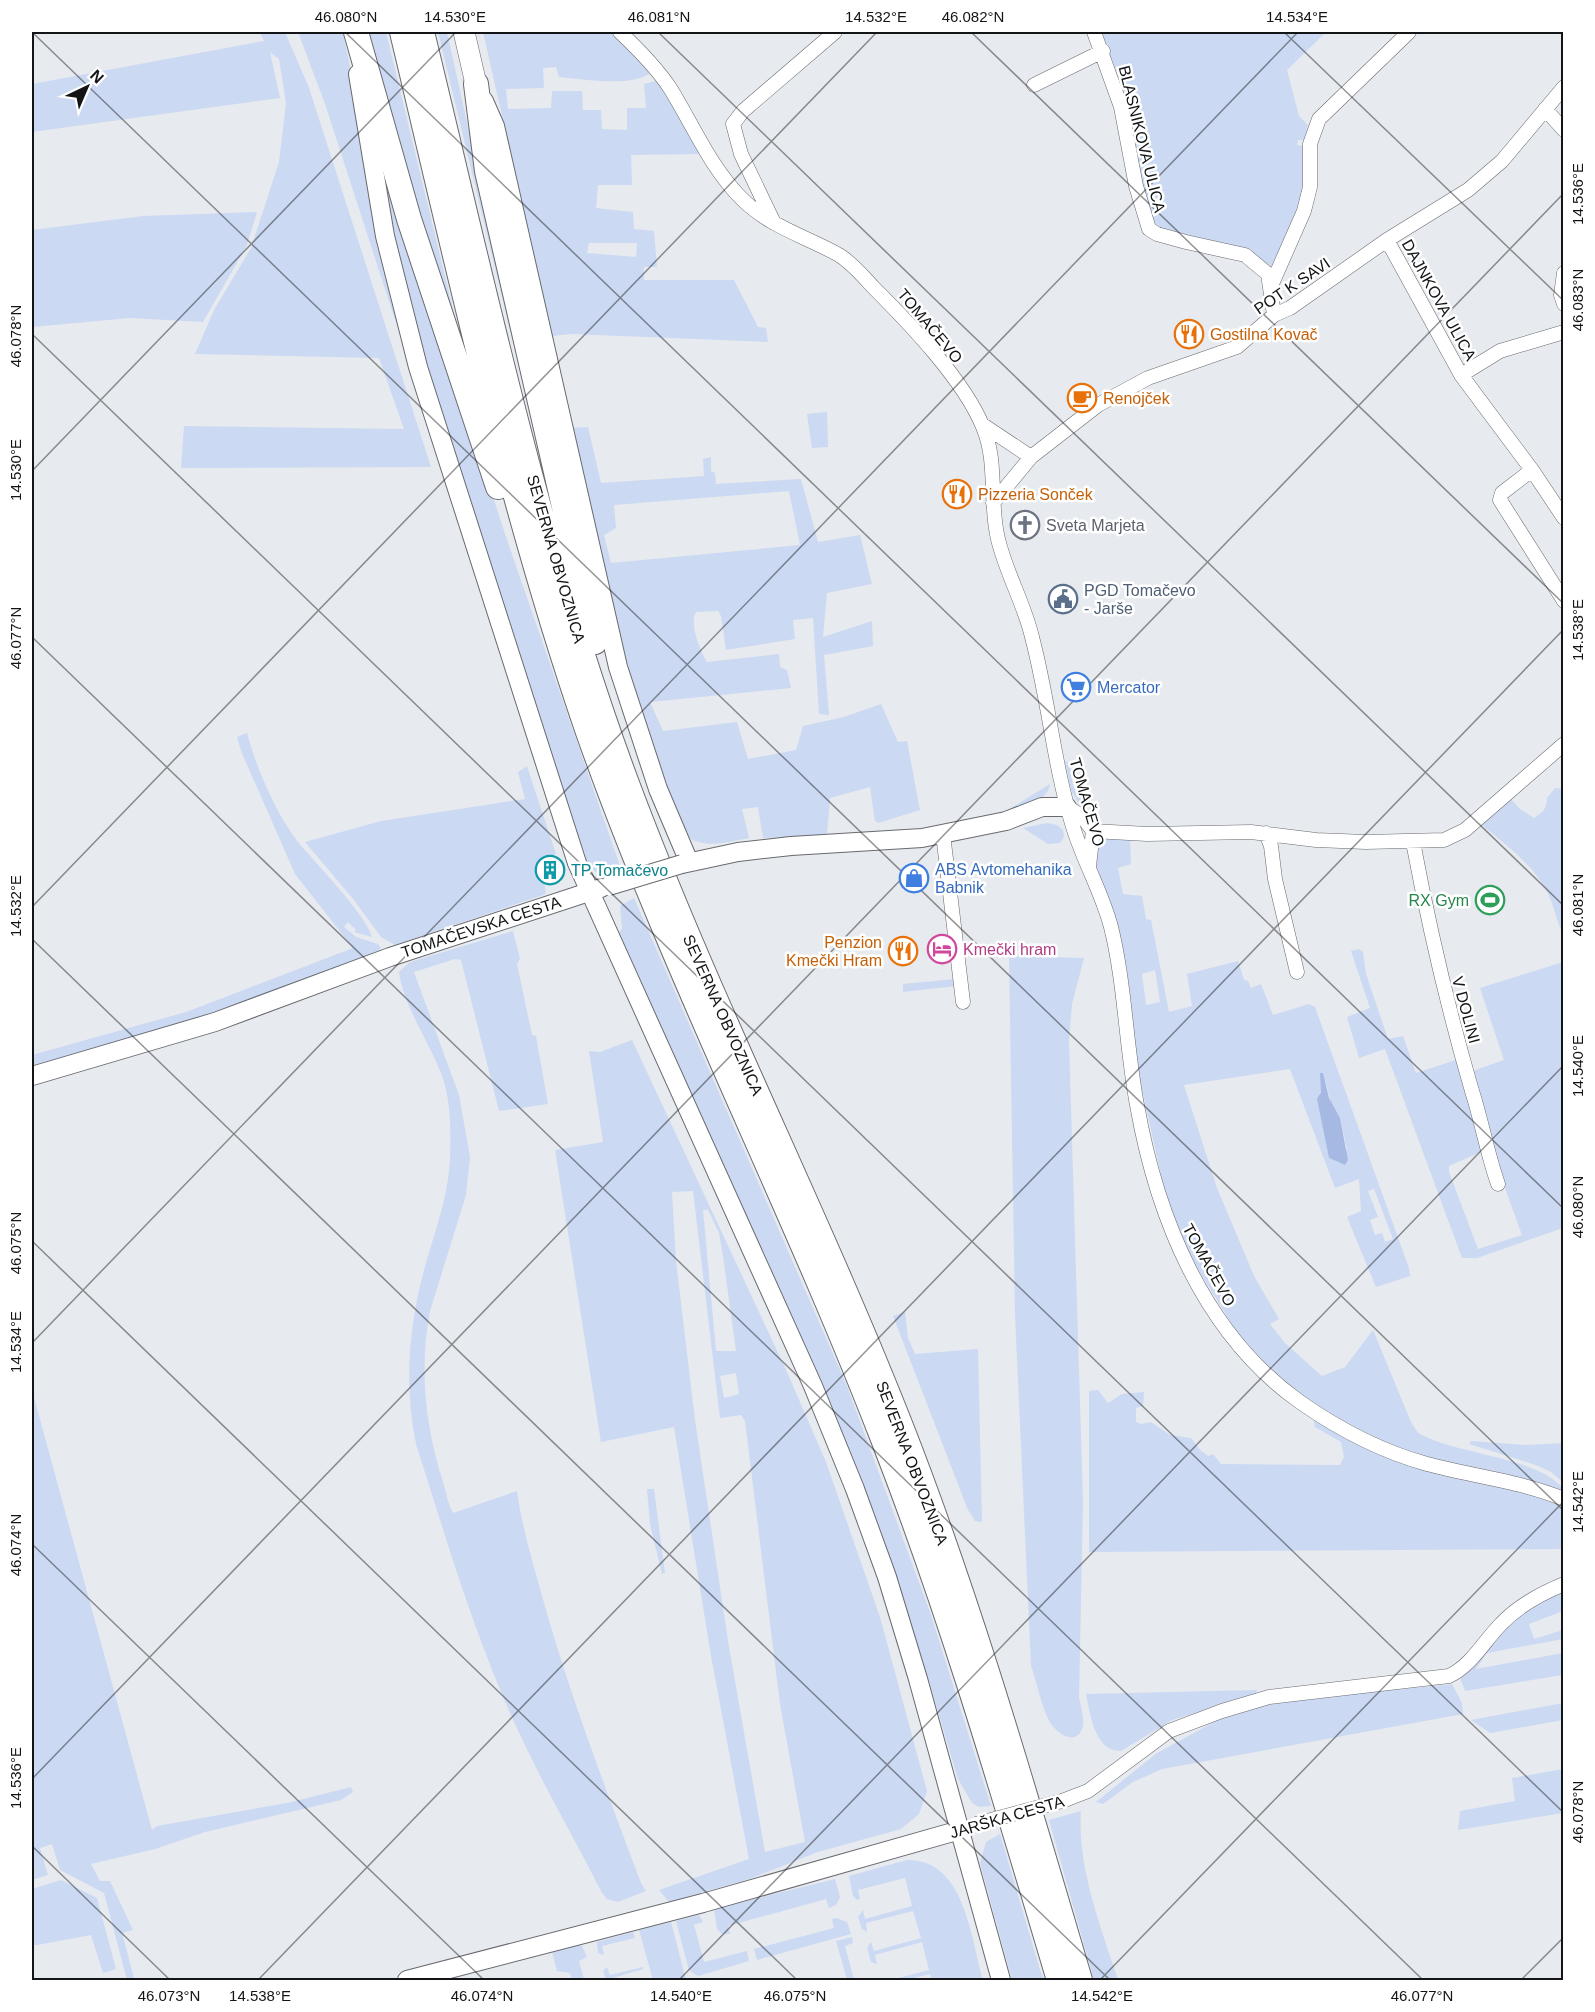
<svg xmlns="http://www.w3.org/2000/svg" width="1595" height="2012" font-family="Helvetica,sans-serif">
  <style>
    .green { fill: #ccd9f3; fill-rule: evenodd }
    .forest { fill: #a5b9e2 }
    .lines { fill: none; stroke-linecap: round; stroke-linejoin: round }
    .street-casing { stroke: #686a6f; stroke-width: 15 }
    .secondary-casing { stroke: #686a6f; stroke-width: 20 }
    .primary-casing { stroke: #686a6f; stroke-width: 22 }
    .highway-casing { stroke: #686a6f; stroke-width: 26 }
    .street { stroke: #fff; stroke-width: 14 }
    .secondary { stroke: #fff; stroke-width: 18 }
    .primary { stroke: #fff; stroke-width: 21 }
    .highway { stroke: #fff; stroke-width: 24 }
    .street-bridge-casing { stroke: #686a6f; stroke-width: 15; stroke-linecap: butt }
    .secondary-bridge-casing { stroke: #686a6f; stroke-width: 20; stroke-linecap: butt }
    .street-bridge { stroke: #fff; stroke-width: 14 }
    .secondary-bridge { stroke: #fff; stroke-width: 18 }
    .ticks { fill: none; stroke: #131415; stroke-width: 1.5; stroke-opacity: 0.45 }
    .labels { text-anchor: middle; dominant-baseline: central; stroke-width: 5; stroke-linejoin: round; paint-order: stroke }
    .street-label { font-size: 16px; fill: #131415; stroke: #fff }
    .food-label { font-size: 16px; fill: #c56008; stroke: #fff; text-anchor: start }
    .worship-label { font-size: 16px; fill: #5b616d; stroke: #fff; text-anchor: start }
    .service-label { font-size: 16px; fill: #4e5e75; stroke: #fff; text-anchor: start }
    .shop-label { font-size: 16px; fill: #366cbe; stroke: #fff; text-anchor: start }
    .culture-label { font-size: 16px; fill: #0d838f; stroke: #fff; text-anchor: start }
    .leisure-label { font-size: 16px; fill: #27864d; stroke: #fff; text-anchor: end }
    .hotel-label { font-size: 16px; fill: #b23c85; stroke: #fff; text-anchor: start }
    .neatline { fill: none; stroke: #131415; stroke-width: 2 }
    .ticks-label { font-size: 15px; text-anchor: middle; fill: #131415 }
  </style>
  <rect width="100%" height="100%" fill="#e7eaef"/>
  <path class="green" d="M260 32H285L309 88 431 467 181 468 184 426 404 429 379 358 195 354 214 310 251 248 279 162 286 103 279 59 270 52 280 98 32 132V84L264 41Z
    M298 32H343L411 369 325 104Z
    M362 32H386L465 359Z
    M438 32H447L544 470Z
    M483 32H614L651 72C636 88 580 79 559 77L556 67 543 68 544 88 506 89 508 109 551 108 552 91H582L583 110H601L602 129 627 130V108H646L644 84 655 81C674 93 691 134 702 154L631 155 632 185H598L596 208 633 212 634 229 654 231 657 267H644V280H734L758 327 766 328 768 342 572 334 552 336ZM637 243 636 257 587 253 589 243Z
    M1099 32H1326L1287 70 1299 116 1308 125 1304 140H1298L1297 145 1305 146 1303 202 1273 267 1251 252 1161 231C1138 204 1141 167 1134 133 1127 97 1116 64 1099 32Z
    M378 144 506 537 620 866 598 869 597 873 584 862 424 365 403 289Z
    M257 212 247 245 203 322 130 318 32 327V230L143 216Z
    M827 412 828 447 812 448 807 414Z
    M588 427 601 483 704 476 703 459 711 457V471L715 473 716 484 801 479 818 542 860 535 872 584 827 593 823 637 872 621 873 646 824 655 829 715 819 714 813 618 793 620 795 639 726 650 721 616 718 611 696 612C689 624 700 650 707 662L779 654 780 667 787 670 791 688 650 702 663 731 737 722 748 759 796 750 803 726 844 717 881 704 898 742 907 741 920 810 878 823 875 821 870 787 830 798 827 836 763 838 758 807 742 809 749 838C728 842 703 850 685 835L625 668 570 428ZM789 491 800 545 611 563 604 535 616 528 614 505Z
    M247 733C257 769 275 812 298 842 315 863 366 914 372 937L354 932 356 930 348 922 344 927 356 937 378 944 381 948 377 953 194 1020 32 1067V1055L186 1012 353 948 295 874 241 751 237 737Z
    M1069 761C1071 775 1072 795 1086 801L1087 810 1084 813 1071 790 1065 762Z
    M527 766 556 854 541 862 546 893 543 895 395 945 381 937 354 900 305 842 381 821 525 799 518 772Z
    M1050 784C1048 801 1026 805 1012 810L1011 808Z
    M1555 788 1563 789V934C1556 920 1554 904 1546 890 1531 862 1504 844 1481 824L1509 797 1520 809 1534 818C1543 812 1547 809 1547 798Z
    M1047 823 1057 825 1063 830 1064 837 1060 843 1048 844 1023 828Z
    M1098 838 1130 839 1131 864 1118 868 1123 894 1142 896 1146 919 1151 920 1169 1012 1192 1006 1187 974 1238 961 1244 980 1248 981 1251 988 1261 984 1273 1015 1309 1004 1315 1007 1409 1268 1410 1276 1376 1287 1347 1217 1361 1211 1359 1179 1335 1188 1290 1069 1184 1085 1217 1188 1254 1276 1279 1319 1270 1324 1285 1343 1322 1376 1345 1367 1373 1330 1411 1422 1418 1433C1457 1455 1534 1456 1563 1488V1493L1448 1464 1372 1438 1332 1417 1276 1375 1236 1331 1189 1255 1166 1198 1140 1080 1111 910 1095 865ZM1155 970 1160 1002 1146 1005 1142 974ZM1325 1080 1332 1106 1340 1118 1347 1149 1340 1163 1329 1158 1318 1099ZM1374 1189 1393 1239 1385 1242 1382 1233 1375 1235 1370 1220 1378 1217 1368 1191Z
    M634 898 847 1386 931 1615 991 1806 979 1807 972 1803 958 1779 917 1642 889 1560 746 1222 619 932 622 929 620 906Z
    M513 931 520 959 517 964 532 1035 536 1036 548 1104 499 1111 461 960 455 959 414 972 459 1095 470 1157 466 1195 430 1311C419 1369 425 1425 443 1482 446 1492 448 1504 453 1513L517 1491C522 1529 534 1566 544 1603 571 1698 606 1790 641 1883L646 1891 618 1902 607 1899 602 1893C577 1843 548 1794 524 1743 478 1648 448 1544 416 1444 405 1391 408 1338 420 1286 430 1243 448 1203 450 1158 451 1130 451 1099 441 1073 428 1040 404 1007 399 972L410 962Z
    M1359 949 1363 952 1366 974 1388 1039 1403 1036 1416 1073 1459 1059 1482 1144 1481 1152 1449 1166V1172L1478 1249 1522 1235 1490 1147 1470 1072 1504 1060 1480 988 1563 962V1228L1477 1258H1462L1385 1049 1359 1058 1347 1017 1370 1008 1351 951Z
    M1009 956 1084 958 1072 1004 1069 1041 1083 1502 1079 1698C1081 1707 1084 1718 1083 1726 1078 1746 1059 1736 1051 1724 1041 1707 1038 1685 1031 1666L1015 1314Z
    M955 979 956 986 903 992V984Z
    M632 1040 787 1372 826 1462 880 1617 927 1791 919 1814 901 1829 818 1852 749 1879 669 1902 659 1890 749 1859 711 1656 674 1427 601 1442 555 1150 603 1142 589 1051 600 1052ZM693 1191 720 1418 741 1415 745 1421 780 1704 805 1842 765 1852 728 1641 695 1420 676 1261 672 1192ZM703 1210H708L719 1233 723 1256 736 1351H716ZM736 1373 739 1394 724 1398 720 1376Z
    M905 1312 908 1338 915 1354 978 1349 982 1522 975 1521 968 1510 893 1316Z
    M32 1390 152 1830 157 1826 287 1803 351 1787 353 1792 341 1800 205 1832 155 1849 91 1864 100 1881H110L133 1930 122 1933 134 1978 127 1980 104 1893 60 1870 52 1844 40 1848 48 1875 32 1880Z
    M1098 1390 1108 1403 1122 1394 1144 1392 1143 1406 1136 1408V1422L1141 1424 1151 1422 1170 1435 1191 1438 1200 1450 1208 1456 1213 1454 1221 1464 1340 1465 1344 1457 1341 1442 1315 1427 1313 1417 1412 1465 1547 1499 1563 1506V1549L1089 1552V1391Z
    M1471 1441 1527 1445 1563 1443V1482L1551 1472 1536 1465 1469 1444Z
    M647 1489H654L665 1573 662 1574 650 1524Z
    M1563 1590V1611L1529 1624 1534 1639 1563 1630V1639L1487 1653 1476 1669 1563 1653V1675L1465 1691 1460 1678 1505 1625 1529 1608Z
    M1452 1684 1462 1703 1463 1714 1162 1769 1133 1782 1103 1804 1096 1802 1157 1753 1227 1715 1268 1703Z
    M1257 1690 1255 1695 1172 1720 1121 1751C1095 1752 1090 1714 1086 1694Z
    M1563 1703V1720L1490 1733 1471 1720Z
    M1563 1769V1813L1458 1830 1460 1811 1515 1801 1512 1778Z
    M1081 1811C1077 1867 1101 1927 1118 1980H1094L1049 1820Z
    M1000 1834 1040 1970 1044 1980H1012L980 1863 986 1842Z
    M907 1860C965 1859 971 1939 983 1980H932L930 1974 906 1980H891L929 1970 922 1942 875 1955 877 1964 871 1962 867 1948 871 1942 874 1951 921 1938 913 1911 866 1923 867 1932 862 1929 858 1917 863 1910 865 1919 912 1906 905 1878 858 1890 860 1899 857 1900 853 1896 849 1876Z
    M835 1879 840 1897 836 1905 829 1908 826 1899 728 1926 730 1934H722L717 1929 714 1909Z
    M61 1880 97 1898 116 1969 103 1973 91 1935 32 1946V1889Z
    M699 1915 703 1922 694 1925 704 1962 747 1951 749 1961 698 1976 689 1970 676 1921Z
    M836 1918 847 1922 851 1934 757 1960 754 1949 834 1928 832 1919Z
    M671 1922 686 1980H653L639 1930Z
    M633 1932 635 1938 602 1946 604 1955 598 1953 597 1942Z
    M852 1937 853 1943 845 1946 854 1980H847L836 1941Z
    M581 1944 587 1957 579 1961 584 1979 591 1978 593 1980H572L570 1973 557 1971 552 1952Z
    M607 1967 610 1975 643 1967V1969L606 1980 603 1971Z"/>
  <path class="forest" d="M1320 1073H1323L1329 1098 1340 1118 1348 1160 1345 1165 1329 1158 1317 1099 1321 1092Z"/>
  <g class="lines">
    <g class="street-casing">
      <path id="street" d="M620 32C638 49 656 67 670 88 693 125 710 167 742 199 770 227 805 236 839 255 852 263 863 276 873 287 909 323 964 380 983 427 998 462 989 503 998 539 1006 573 1024 603 1032 637 1049 701 1054 768 1074 830 1085 864 1102 893 1111 927 1125 983 1126 1047 1137 1105 1157 1218 1204 1334 1300 1402 1340 1430 1380 1451 1427 1464 1472 1476 1520 1481 1564 1499
        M1094 32 1121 107 1136 186 1149 229 1157 234 1186 242 1245 255 1268 274 1274 315
        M1034 85 1103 51
        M1545 109 1564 130
        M774 223 741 154 733 124 743 111 835 32
        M1387 240 1461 375 1532 470 1564 518
        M1564 273 1561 295 1564 304
        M1271 286 1304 211 1310 187V144L1319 119 1409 32
        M1461 375 1500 351 1564 332
        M983 425 1031 457
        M1532 470 1502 493 1500 500 1564 601
        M993 503 1031 457 1098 405 1148 378 1237 347 1274 315 1290 308 1387 240 1468 190 1502 161 1564 87
        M1067 807 1082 816 1093 831 1089 866
        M1093 831 1147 834 1251 832 1316 840 1366 842 1444 840 1465 830 1564 744
        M1266 833 1271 846 1275 879 1297 972
        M943 834 963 1002
        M1413 842C1429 927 1448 1009 1472 1091 1482 1122 1487 1153 1498 1184
        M1062 1801 1088 1791 1169 1731 1222 1711 1269 1697 1449 1676C1472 1665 1484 1641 1501 1624 1517 1607 1542 1593 1564 1584"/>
    </g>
    <g class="secondary-casing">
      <path id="secondary" d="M358 74 385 236 418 367 577 863 813 1386 855 1489 887 1577 918 1679 1001 1980
        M484 101 495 126 618 667 658 789 689 862
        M682 864 738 852 791 846 922 838 1006 821 1042 807H1067
        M32 1076 215 1022 390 957 601 888
        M407 1980 703 1903 960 1830"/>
    </g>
    <g class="primary-casing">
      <path id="primary" d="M464 32 476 84"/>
    </g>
    <g class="highway-casing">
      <path id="highway" d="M356 32 409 219 498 487
        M402 32C458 266 509 503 588 732 673 973 791 1201 883 1439 952 1616 1005 1799 1059 1980
        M422 32C483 283 536 538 626 781 708 1001 816 1210 902 1429 972 1608 1025 1795 1080 1980
        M476 84 487 171 595 642"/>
    </g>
    <use href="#street" class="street"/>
    <use href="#secondary" class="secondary"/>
    <use href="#primary" class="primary"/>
    <use href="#highway" class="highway"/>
    <g class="street-bridge-casing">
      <path id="street-bridge" d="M976 1824 1062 1801"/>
    </g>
    <g class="secondary-bridge-casing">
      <path id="secondary-bridge" d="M609 886 682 864"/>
    </g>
    <use href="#street-bridge" class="street-bridge"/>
    <use href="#secondary-bridge" class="secondary-bridge"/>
  </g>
  <path class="ticks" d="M32 32 1564 1511M345 32 1564 1209M658 32 1564 906M971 32 1564 604M1284 32 1564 301M32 35 35 32M32 334 1564 1813M32 471 456 32M32 637 1423 1980M32 907 877 32M32 939 1110 1980M32 1241 797 1980M32 1343 1298 32M32 1544 484 1980M32 1779 1564 193M32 1846 170 1980M258 1980 1564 629M679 1980 1564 1065M1100 1980 1564 1501M1521 1980 1564 1937"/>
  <defs>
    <g id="restaurant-ring" transform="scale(1.5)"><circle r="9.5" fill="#fff" stroke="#e8710a" stroke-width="1.5"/><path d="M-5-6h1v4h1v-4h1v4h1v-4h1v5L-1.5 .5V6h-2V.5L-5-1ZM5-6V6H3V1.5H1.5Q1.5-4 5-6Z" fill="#e8710a"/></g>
    <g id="cafe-ring" transform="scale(1.5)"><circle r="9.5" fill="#fff" stroke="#e8710a" stroke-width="1.5"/><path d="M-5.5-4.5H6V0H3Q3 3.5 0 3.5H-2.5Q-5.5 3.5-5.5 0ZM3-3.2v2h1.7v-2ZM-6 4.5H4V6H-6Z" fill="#e8710a"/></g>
    <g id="church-ring" transform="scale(1.5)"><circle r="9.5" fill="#fff" stroke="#6b7280" stroke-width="1.5"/><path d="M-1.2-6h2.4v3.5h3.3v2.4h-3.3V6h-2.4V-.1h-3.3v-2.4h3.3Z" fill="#6b7280"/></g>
    <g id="civic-ring" transform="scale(1.5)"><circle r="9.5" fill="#fff" stroke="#5c6f8a" stroke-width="1.5"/><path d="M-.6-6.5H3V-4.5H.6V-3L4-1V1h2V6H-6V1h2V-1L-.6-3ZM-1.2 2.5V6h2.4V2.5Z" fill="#5c6f8a"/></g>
    <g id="supermarket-ring" transform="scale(1.5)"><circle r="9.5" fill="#fff" stroke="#3f7fe0" stroke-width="1.5"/><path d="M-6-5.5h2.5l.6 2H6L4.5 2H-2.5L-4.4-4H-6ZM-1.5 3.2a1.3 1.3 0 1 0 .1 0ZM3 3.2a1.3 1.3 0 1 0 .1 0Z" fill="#3f7fe0"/></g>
    <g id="building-ring" transform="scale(1.5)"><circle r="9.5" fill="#fff" stroke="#0f9aa8" stroke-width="1.5"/><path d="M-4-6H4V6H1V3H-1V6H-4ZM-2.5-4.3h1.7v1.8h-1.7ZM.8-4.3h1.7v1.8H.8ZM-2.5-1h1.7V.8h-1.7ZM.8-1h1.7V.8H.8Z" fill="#0f9aa8"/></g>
    <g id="shop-ring" transform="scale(1.5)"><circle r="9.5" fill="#fff" stroke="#3f7fe0" stroke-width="1.5"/><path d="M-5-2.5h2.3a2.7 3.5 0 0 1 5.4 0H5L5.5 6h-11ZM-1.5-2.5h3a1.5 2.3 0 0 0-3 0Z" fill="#3f7fe0"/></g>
    <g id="stadium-ring" transform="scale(1.5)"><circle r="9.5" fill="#fff" stroke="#2e9e5b" stroke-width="1.5"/><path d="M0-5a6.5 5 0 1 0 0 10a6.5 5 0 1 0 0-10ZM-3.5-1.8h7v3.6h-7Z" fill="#2e9e5b"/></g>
    <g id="hotel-ring" transform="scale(1.5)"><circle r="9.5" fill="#fff" stroke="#d1479c" stroke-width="1.5"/><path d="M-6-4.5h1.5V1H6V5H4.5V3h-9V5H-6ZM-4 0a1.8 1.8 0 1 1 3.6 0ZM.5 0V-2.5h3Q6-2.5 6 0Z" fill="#d1479c"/></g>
  </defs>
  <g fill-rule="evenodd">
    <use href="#restaurant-ring" x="1189" y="334"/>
    <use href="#cafe-ring" x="1082" y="398"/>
    <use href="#restaurant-ring" x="957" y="494"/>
    <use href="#church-ring" x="1025" y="525"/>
    <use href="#civic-ring" x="1063" y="599"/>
    <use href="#supermarket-ring" x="1076" y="687"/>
    <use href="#building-ring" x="550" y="870"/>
    <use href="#shop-ring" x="914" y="878"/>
    <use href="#stadium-ring" x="1490" y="900"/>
    <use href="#hotel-ring" x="942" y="949"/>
    <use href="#restaurant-ring" x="903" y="951"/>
  </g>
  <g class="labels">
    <g class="street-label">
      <text transform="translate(1142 139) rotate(76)">BLASNIKOVA ULICA</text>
      <text transform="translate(1292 286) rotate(-34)">POT K SAVI</text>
      <text transform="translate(1439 300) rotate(61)">DAJNKOVA ULICA</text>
      <text transform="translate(930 326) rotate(50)">TOMAČEVO</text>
      <text transform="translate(556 559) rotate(74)">SEVERNA OBVOZNICA</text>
      <text transform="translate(1087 802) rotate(74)">TOMAČEVO</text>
      <text transform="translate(481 927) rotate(-18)">TOMAČEVSKA CESTA</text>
      <text transform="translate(1466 1010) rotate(75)">V DOLINI</text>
      <text transform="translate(723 1015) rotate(66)">SEVERNA OBVOZNICA</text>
      <text transform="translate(1209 1265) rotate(61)">TOMAČEVO</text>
      <text transform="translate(912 1463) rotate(69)">SEVERNA OBVOZNICA</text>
      <text transform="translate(1007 1817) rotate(-16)">JARŠKA CESTA</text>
    </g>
    <g class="food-label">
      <text x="1210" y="334">Gostilna Kovač</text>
      <text x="1103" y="398">Renojček</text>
      <text x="978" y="494">Pizzeria Sonček</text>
      <text x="882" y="942" text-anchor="end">Penzion<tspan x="882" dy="18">Kmečki Hram</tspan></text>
    </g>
    <g class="worship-label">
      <text x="1046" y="525">Sveta Marjeta</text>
    </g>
    <g class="service-label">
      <text x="1084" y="590">PGD Tomačevo<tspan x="1084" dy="18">- Jarše</tspan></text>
    </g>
    <g class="shop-label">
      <text x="1097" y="687">Mercator</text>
      <text x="935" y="869">ABS Avtomehanika<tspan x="935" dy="18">Babnik</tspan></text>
    </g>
    <g class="culture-label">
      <text x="571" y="870">TP Tomačevo</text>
    </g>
    <g class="leisure-label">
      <text x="1469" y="900">RX Gym</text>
    </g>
    <g class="hotel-label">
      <text x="963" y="949">Kmečki hram</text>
    </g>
  </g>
  <rect width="1595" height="2012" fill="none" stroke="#ffffff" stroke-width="66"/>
  <g transform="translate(87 87) rotate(44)" stroke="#ffffff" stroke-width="4.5" paint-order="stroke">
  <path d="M0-4.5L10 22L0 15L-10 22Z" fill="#131415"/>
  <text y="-9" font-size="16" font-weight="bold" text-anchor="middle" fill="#131415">N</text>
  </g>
  <rect x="33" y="33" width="1529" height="1946" class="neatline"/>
  <g class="ticks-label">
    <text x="346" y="22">46.080°N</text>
    <text x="455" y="22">14.530°E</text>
    <text x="659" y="22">46.081°N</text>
    <text x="876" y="22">14.532°E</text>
    <text x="973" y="22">46.082°N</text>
    <text x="1297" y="22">14.534°E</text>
    <text transform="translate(1578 194) rotate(-90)" y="5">14.536°E</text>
    <text transform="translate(1578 300) rotate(-90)" y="5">46.083°N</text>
    <text transform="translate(16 336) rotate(-90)" y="5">46.078°N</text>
    <text transform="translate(16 470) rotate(-90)" y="5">14.530°E</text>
    <text transform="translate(1578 630) rotate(-90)" y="5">14.538°E</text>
    <text transform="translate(16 638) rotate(-90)" y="5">46.077°N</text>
    <text transform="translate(1578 905) rotate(-90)" y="5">46.081°N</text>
    <text transform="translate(16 906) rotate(-90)" y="5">14.532°E</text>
    <text transform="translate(1578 1066) rotate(-90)" y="5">14.540°E</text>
    <text transform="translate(1578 1207) rotate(-90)" y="5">46.080°N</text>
    <text transform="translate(16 1243) rotate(-90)" y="5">46.075°N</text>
    <text transform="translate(16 1342) rotate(-90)" y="5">14.534°E</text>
    <text transform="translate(1578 1502) rotate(-90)" y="5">14.542°E</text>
    <text transform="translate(16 1545) rotate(-90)" y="5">46.074°N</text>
    <text transform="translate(16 1778) rotate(-90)" y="5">14.536°E</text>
    <text transform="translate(1578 1812) rotate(-90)" y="5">46.078°N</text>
    <text x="169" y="2001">46.073°N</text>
    <text x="260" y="2001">14.538°E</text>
    <text x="482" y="2001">46.074°N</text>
    <text x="681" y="2001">14.540°E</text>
    <text x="795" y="2001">46.075°N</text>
    <text x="1102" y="2001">14.542°E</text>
    <text x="1422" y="2001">46.077°N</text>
  </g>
</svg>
